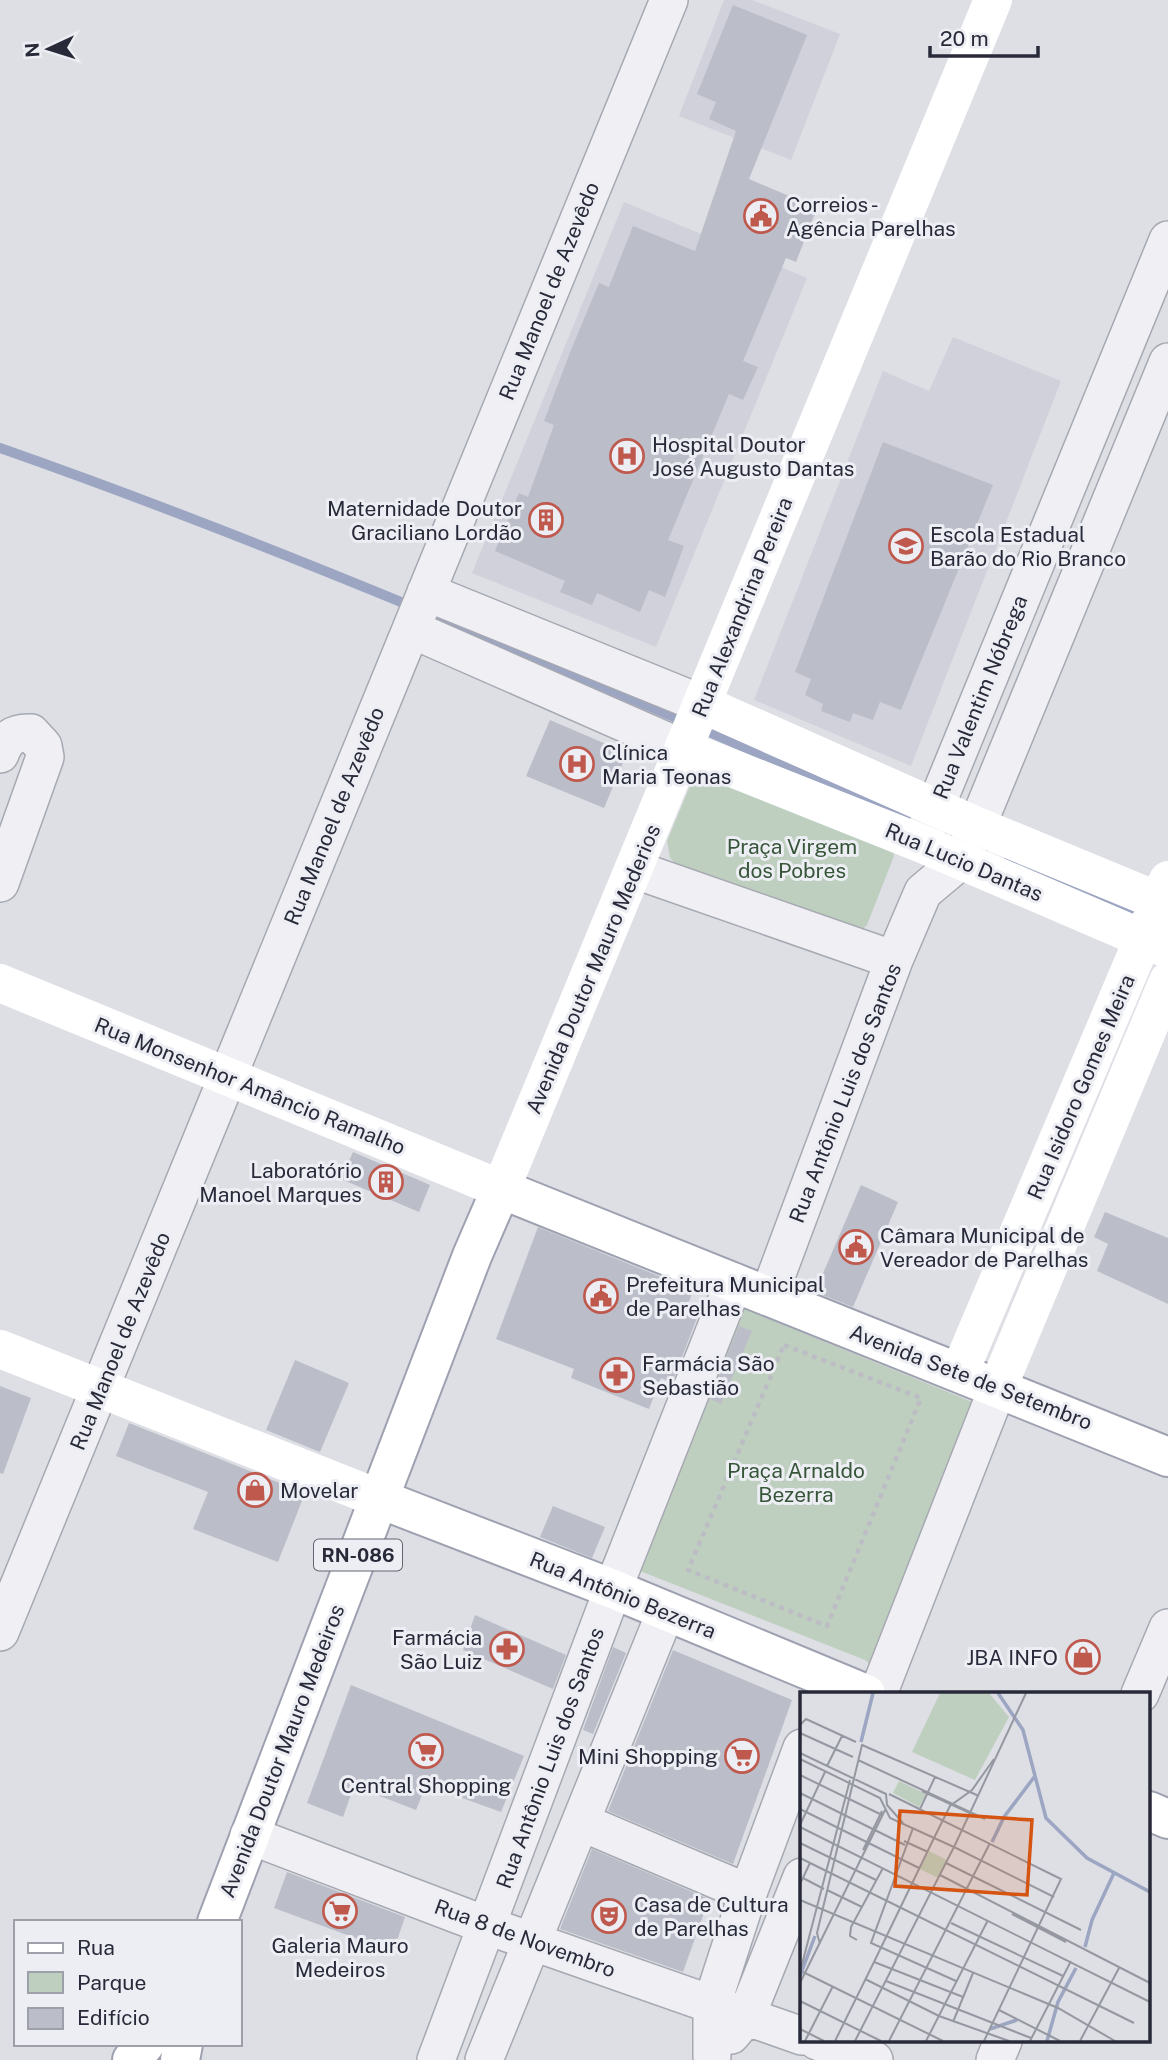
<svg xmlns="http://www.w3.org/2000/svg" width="1168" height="2060" font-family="'Public Sans',sans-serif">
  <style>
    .built { fill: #d0d1da }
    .green { fill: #bfcfbf }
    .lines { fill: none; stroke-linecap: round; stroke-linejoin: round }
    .stream { stroke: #9ca5c2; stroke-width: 10 }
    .building { fill: #bbbdc8 }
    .street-casing { stroke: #a7a9b2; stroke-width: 40 }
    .primary-casing { stroke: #9ea1b0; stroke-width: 42 }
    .path { stroke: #bcbdc4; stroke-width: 4.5; stroke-dasharray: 5 5; stroke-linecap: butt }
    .street { stroke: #f0f0f4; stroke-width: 37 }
    .secondary { stroke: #fff; stroke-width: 38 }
    .primary { stroke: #fff; stroke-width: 38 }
    .labels { text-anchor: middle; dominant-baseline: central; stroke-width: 6; stroke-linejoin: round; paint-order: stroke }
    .shield { fill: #eceef3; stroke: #636572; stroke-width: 2 }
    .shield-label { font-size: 19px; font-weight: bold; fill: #282a3a }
    .poi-label { font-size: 21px; fill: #282a3a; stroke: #eceef3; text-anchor: start }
    .street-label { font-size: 21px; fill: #282a3a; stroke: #eceef3 }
    .park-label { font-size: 21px; fill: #375539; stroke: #eceef3 }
    .inset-river { fill: none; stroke: #9ca5c2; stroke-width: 3.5 }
    .inset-road { fill: none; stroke: #9597a1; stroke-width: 2 }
    .view { fill: #d55411; fill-opacity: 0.15; stroke: #d55411; stroke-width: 3.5 }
    .inset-edge { fill: none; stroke: #282a3a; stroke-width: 3.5 }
  </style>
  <rect width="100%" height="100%" fill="#dddfe5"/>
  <path class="built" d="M724 0H752L840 34 791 160 679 116Z
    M624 202 807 278 656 647 472 573Z
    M953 337 1061 381 911 766 754 700 883 371 929 391Z"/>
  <path class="green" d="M710 773 892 844 894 856 867 925 860 931 680 868 670 858 667 841 690 786Z
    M737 1306 970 1401 1004 1395 890 1683 865 1660 635 1569H599L698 1337Z"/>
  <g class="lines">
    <path class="stream" d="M0 448C314 558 618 694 924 824
      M1009 860 1146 918"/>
  </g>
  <path class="building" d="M733 5 807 35 749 179 817 208 796 262 786 258 743 361 758 367 743 400 729 394 668 540 684 546 665 597 649 590 640 612 597 593 592 605 560 592 565 581 495 551 519 493 528 497 554 425 544 421 571 350 599 283 609 287 633 226 695 251 736 131 709 119 716 102 697 94Z
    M883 442 993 485 901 710 880 702 873 720 853 713 850 722 821 711 823 704 805 695 811 679 795 672Z
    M550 720 627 753 604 808 526 776Z
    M353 1152 430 1185 419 1212 341 1179Z
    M861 1185 898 1202 853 1307 815 1292Z
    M1105 1212 1168 1238V1304L1097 1271 1108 1244 1094 1237Z
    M538 1227 693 1290 688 1305 700 1310 672 1383 661 1378 649 1409 571 1378 574 1369 496 1339Z
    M739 1326 752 1331 721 1404 710 1399Z
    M295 1360 349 1383 320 1452 266 1430Z
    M0 1386 31 1398 3 1474 0 1473Z
    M129 1423 305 1493 278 1562 193 1529 208 1492 116 1456Z
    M553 1506 605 1527 592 1558 540 1537Z
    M475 1615 566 1655 553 1689 463 1650Z
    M613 1647 626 1653 593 1734 583 1730Z
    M673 1650 792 1700 733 1864 608 1811Z
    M351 1685 524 1756 501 1812 426 1785 416 1810 354 1786 343 1817 307 1803Z
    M592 1849 709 1899 683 1972 560 1929Z
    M287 1872 405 1917 393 1952 274 1908Z"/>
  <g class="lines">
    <g class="street-casing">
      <path id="street" d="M426 592 702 704
        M411 629 684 749
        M0 754C6 738 14 732 31 733L43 746 45 757 0 883
        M924 835 1168 240
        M636 870 894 960
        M769 1295 894 960 923 892 960 861 977 826 1168 362
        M0 1632 669 0
        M878 1694 998 1387
        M1140 1694 1168 1628
        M581 1822 748 1893
        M249 1835 488 1926 802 2036
        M731 2035 746 2017 802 1877
        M817 2041 874 2060
        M712 2056V2004L748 1893 802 1748
        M436 2060 613 1589 734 1282
        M484 2060 666 1611
        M995 2060 1003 2041"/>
    </g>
    <g class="primary-casing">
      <path id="primary" d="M380 1499 613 1589 866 1694
        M1149 1811 1168 1819
        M217 1922 472 1256 501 1189 1168 1457
        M132 2060 145 2044
        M180 2060 183 2044"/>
    </g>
    <path class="path" d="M784 1345 921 1398 827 1626 688 1570Z"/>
    <use href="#street" class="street"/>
    <path class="secondary" d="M702 704 977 826 1168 905
      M684 749 920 843 1167 949
      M0 983 501 1189 993 0
      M0 1349 380 1499
      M960 1371 1168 880
      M998 1387 1168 981"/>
    <use href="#primary" class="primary"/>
  </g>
  <defs>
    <g id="civic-ring" transform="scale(1.75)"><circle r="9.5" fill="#eceef3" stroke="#bf594e" stroke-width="1.5"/><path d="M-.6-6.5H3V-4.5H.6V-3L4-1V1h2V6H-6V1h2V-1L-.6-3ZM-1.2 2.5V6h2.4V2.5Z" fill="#bf594e"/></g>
    <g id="hospital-ring" transform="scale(1.75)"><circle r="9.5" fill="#eceef3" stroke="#bf594e" stroke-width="1.5"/><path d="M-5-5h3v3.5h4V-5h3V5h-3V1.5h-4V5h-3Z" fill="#bf594e"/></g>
    <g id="building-ring" transform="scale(1.75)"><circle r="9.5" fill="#eceef3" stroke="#bf594e" stroke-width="1.5"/><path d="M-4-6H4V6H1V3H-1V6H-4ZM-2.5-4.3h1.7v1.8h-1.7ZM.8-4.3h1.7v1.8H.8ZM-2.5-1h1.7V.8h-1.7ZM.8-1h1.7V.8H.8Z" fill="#bf594e"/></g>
    <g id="school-ring" transform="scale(1.75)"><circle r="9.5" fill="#eceef3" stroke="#bf594e" stroke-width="1.5"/><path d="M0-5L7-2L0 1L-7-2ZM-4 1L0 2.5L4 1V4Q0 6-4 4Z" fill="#bf594e"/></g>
    <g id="pharmacy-ring" transform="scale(1.75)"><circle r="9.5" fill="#eceef3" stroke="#bf594e" stroke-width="1.5"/><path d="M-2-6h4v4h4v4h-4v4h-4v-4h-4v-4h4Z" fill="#bf594e"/></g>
    <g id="shop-ring" transform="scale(1.75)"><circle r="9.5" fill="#eceef3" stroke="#bf594e" stroke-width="1.5"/><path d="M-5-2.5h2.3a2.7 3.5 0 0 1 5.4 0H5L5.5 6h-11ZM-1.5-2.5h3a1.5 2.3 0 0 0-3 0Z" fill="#bf594e"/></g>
    <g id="supermarket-ring" transform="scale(1.75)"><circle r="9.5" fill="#eceef3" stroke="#bf594e" stroke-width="1.5"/><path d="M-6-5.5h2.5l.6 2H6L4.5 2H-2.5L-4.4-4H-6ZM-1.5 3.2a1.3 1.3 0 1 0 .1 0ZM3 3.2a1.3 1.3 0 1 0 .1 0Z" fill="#bf594e"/></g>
    <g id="theatre-ring" transform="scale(1.75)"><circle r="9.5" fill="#eceef3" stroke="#bf594e" stroke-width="1.5"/><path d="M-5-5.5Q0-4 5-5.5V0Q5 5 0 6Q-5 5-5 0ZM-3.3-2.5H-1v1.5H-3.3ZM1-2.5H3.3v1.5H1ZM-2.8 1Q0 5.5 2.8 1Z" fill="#bf594e"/></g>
  </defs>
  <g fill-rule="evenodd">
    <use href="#civic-ring" x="761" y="216"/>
    <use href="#hospital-ring" x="627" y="456"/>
    <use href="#building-ring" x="546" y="520"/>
    <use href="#school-ring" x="906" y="546"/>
    <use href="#hospital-ring" x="577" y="764"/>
    <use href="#building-ring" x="386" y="1182"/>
    <use href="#civic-ring" x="856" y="1247"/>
    <use href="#civic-ring" x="601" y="1296"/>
    <use href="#pharmacy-ring" x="617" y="1375"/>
    <use href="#shop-ring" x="255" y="1490"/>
    <use href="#pharmacy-ring" x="507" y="1649"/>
    <use href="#shop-ring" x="1083" y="1657"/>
    <use href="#supermarket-ring" x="426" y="1751"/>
    <use href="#supermarket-ring" x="742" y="1756"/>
    <use href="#supermarket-ring" x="340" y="1911"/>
    <use href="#theatre-ring" x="609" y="1916"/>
  </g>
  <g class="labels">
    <rect class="shield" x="314" y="1539.5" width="88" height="31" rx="5"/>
    <g class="shield-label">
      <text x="358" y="1555">RN-086</text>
    </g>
    <g class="poi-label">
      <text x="786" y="204">Correios -<tspan x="786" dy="24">Agência Parelhas</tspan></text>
      <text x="652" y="444">Hospital Doutor<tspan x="652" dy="24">José Augusto Dantas</tspan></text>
      <text x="522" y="508" text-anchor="end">Maternidade Doutor<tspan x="522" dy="24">Graciliano Lordão</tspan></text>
      <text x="930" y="534">Escola Estadual<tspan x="930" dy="24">Barão do Rio Branco</tspan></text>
      <text x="602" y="752">Clínica<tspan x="602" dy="24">Maria Teonas</tspan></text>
      <text x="362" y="1170" text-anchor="end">Laboratório<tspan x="362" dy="24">Manoel Marques</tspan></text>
      <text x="880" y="1235">Câmara Municipal de<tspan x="880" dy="24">Vereador de Parelhas</tspan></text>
      <text x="626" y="1284">Prefeitura Municipal<tspan x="626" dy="24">de Parelhas</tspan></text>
      <text x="642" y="1363">Farmácia São<tspan x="642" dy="24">Sebastião</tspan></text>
      <text x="280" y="1490">Movelar</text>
      <text x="482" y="1637" text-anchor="end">Farmácia<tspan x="482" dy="24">São Luiz</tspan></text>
      <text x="1058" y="1657" text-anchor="end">JBA INFO</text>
      <text x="718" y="1756" text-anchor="end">Mini Shopping</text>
      <text x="426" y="1785" text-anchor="middle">Central Shopping</text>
      <text x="634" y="1904">Casa de Cultura<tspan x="634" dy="24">de Parelhas</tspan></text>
      <text x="340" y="1945" text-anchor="middle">Galeria Mauro<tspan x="340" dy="24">Medeiros</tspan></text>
    </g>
    <g class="street-label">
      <text transform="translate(549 291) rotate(-68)">Rua Manoel de Azevêdo</text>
      <text transform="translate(742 607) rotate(-68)">Rua Alexandrina Pereira</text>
      <text transform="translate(980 697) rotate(-68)">Rua Valentim Nóbrega</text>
      <text transform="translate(334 816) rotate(-68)">Rua Manoel de Azevêdo</text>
      <text transform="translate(964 862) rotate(23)">Rua Lucio Dantas</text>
      <text transform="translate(593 969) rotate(-67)">Avenida Doutor Mauro Mederios</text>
      <text transform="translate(250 1086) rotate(22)">Rua Monsenhor Amâncio Ramalho</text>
      <text transform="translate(1081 1087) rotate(-67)">Rua Isidoro Gomes Meira</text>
      <text transform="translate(845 1093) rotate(-69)">Rua Antônio Luis dos Santos</text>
      <text transform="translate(120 1341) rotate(-68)">Rua Manoel de Azevêdo</text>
      <text transform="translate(971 1377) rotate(21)">Avenida Sete de Setembro</text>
      <text transform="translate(623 1595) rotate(22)">Rua Antônio Bezerra</text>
      <text transform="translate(282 1751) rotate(-69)">Avenida Doutor Mauro Medeiros</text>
      <text transform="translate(550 1758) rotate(-70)">Rua Antônio Luis dos Santos</text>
      <text transform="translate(525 1938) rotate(20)">Rua 8 de Novembro</text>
    </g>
    <g class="park-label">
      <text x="792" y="846">Praça Virgem<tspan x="792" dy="24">dos Pobres</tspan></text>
      <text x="796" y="1470">Praça Arnaldo<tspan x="796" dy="24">Bezerra</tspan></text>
    </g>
  </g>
  <g transform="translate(800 1692)">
    <rect width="350" height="350" fill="#dddfe5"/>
    <path d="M140 1H189L209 25 175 88 112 60ZM99 89 126 102 119 115 93 101ZM129 159 147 168 138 186 120 177Z" fill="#bfcfbf"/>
    <path class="inset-river" d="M198 1 223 38 246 126 287 166 350 200M61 50 73 1M192 150 204 125 235 84M285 255 292 228 314 181M0 284 15 244M190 337 217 328M247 349 258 310 276 276"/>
    <path class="inset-road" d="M226 1 154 155 254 205M0 33 6 27 56 50M0 41 53 65M0 61 86 102 87 113 103 131M0 67 80 106 90 126 154 155 55 349M58 68 185 127M27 74 42 44M0 83 82 123M122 99 172 122M0 101 105 153M89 102 261 187 184 349M0 117 119 176M120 117 135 85M0 133 25 80M0 135 350 310M113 136 71 251 156 289M134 146 150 114 172 98 194 67M104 149 128 160M0 151 76 188M63 158 82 119M0 166 334 331M146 171 281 238M140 183 350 291M3 186 24 197M0 192 10 171M27 198 62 215M0 208 258 316 315 349M212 222 266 250M151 231 263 284M57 248 50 244 51 235 83 176M20 252 17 241 62 53 179 104M92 277 163 305M92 277 74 270 134 146M0 280 50 88M3 280 143 349M65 287 139 324 209 349M86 289 231 346M0 291 85 118M0 309 81 349M199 318 260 349M153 330 173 281M0 337 24 349M5 349 33 294M35 349 74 270M89 349 190 151M126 349 188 228M230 349 271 269M280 349 319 276"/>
    <path class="view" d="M100 119 232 128 227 203 95 194Z"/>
    <rect width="350" height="350" class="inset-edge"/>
  </g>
  <rect x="14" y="1920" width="228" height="126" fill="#eceef3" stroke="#9ea0a9" stroke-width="2"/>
  <rect x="28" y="1943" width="35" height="10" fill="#ffffff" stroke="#9ea0a9" stroke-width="2"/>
  <text x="77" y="1955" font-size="21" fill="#282a3a">Rua</text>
  <rect x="28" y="1972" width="35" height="21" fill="#bfcfbf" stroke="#9ea0a9" stroke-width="2"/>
  <text x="77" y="1990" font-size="21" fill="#282a3a">Parque</text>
  <rect x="28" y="2008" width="35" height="21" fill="#bbbdc8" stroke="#9ea0a9" stroke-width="2"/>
  <text x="77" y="2025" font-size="21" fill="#282a3a">Edifício</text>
  <g transform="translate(49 49) rotate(266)" stroke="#eceef3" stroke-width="5" paint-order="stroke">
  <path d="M0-5L12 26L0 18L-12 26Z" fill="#282a3a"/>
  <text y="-10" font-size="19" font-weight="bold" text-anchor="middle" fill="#282a3a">N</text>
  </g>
  <path d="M930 46v10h108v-10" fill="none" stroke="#282a3a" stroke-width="3.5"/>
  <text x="940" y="46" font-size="21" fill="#282a3a" stroke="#eceef3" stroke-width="5" paint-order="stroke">20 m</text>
</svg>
